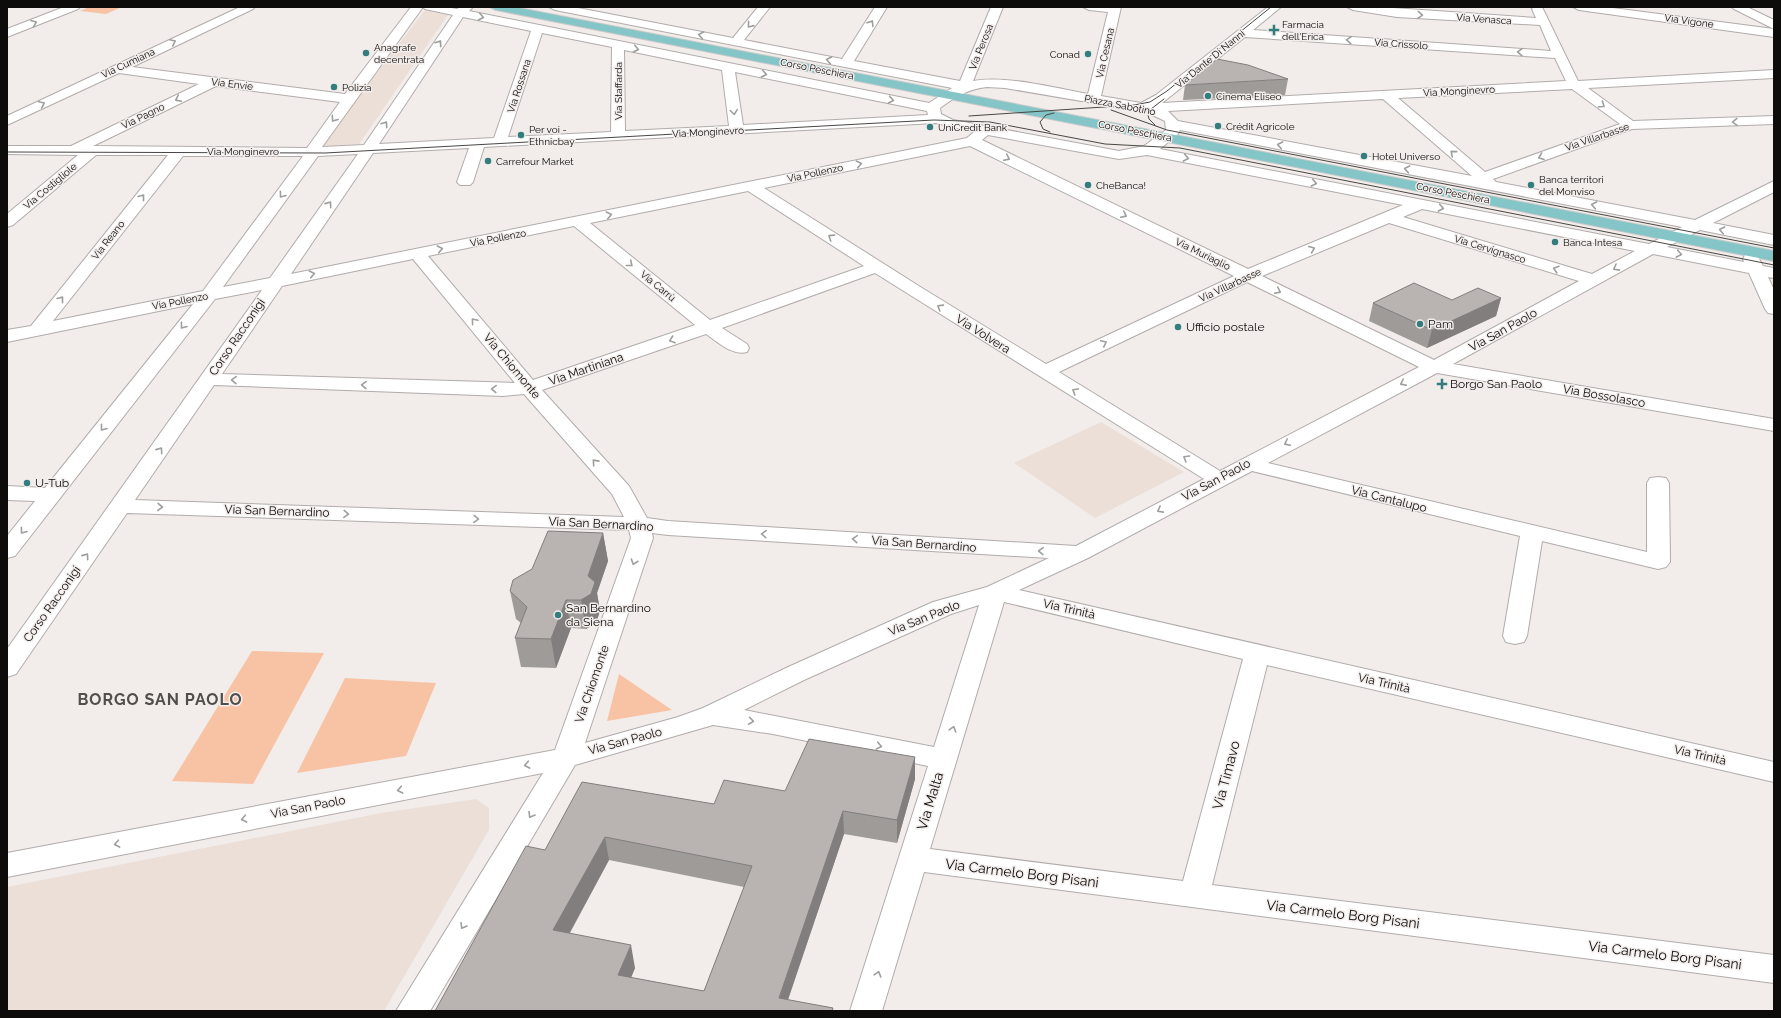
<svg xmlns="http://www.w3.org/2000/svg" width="1781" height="1018" font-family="Raleway,sans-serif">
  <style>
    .built { fill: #ebdfd8 }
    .green { fill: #f7c3a4 }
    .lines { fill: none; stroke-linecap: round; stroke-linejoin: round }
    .minor-casing { stroke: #b1acaa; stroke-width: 2 }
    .major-casing { stroke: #cacac9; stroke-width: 2 }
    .minor { fill: #fff; fill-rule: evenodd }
    .major { fill: #84c5c7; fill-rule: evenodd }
    .tram { stroke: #494745; stroke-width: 1 }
    .wall { fill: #9f9b99; fill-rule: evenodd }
    .shaded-wall { fill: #827e7d }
    .building { fill: #b9b4b2; stroke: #827e7d; fill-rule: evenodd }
    .oneway { stroke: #9e9e9d }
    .poi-dot { fill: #347d7e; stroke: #f2edeb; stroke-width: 1.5 }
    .labels { text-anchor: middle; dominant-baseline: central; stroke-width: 3; stroke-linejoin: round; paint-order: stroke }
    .far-street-label { font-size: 10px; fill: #0d0c0b; stroke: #f2edeb }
    .far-poi-label { font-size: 10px; fill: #0d0c0b; stroke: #f2edeb; text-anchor: start }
    .poi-label { font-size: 12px; fill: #0d0c0b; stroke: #f2edeb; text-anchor: start }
    .street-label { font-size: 12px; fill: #0d0c0b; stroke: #f2edeb }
    .near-street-label { font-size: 14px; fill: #0d0c0b; stroke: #f2edeb }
    .district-label { font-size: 16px; font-weight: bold; letter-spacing: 1px; fill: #524e4c; stroke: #f2edeb }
  </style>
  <rect width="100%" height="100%" fill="#f2edeb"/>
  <path class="built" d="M425 10 448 15 359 144 321 146Z
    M1101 422 1184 472 1095 518 1014 463Z
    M476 799 489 808V830L384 1011H7V887L381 813Z"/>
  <path class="green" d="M89 7H122L106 14 80 11Z
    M252 651 324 653 253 784 172 781Z
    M619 674 672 710 607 721Z
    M345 678 436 683 406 756 297 773Z"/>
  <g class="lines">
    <g class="minor-casing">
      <path id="minor" d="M64 7H80L78 9 7 37V29Z
        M240 7H255L253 9 132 67 345 94 411 7H423L322 147 364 145 453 15 425 9 423 7H446L457 9 460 7H473L469 11 929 103 952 88 555 10 549 7H573L733 38 758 7H770L744 40 842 59 875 7H887L854 61 960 81 991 7H1003L973 81C1006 75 1055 88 1088 94L1108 12 1089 10 1083 7H1121L1101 96 1141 103 1156 95 1268 7H1281L1253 30 1551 51 1540 25 1397 17 1353 10 1347 7H1379L1536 18 1532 9 1534 7H1542L1578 81 1774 70V78L1588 88 1633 121 1774 116V124L1632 129 1493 179 1496 182 1695 220 1774 181V192L1713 223 1774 235V245L1700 230 1667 247 1744 262 1743 259 1745 255 1751 254 1757 255 1763 266 1774 268V278L1768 277 1774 290V314L1768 313 1765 309 1749 273 1653 254 1453 364 1774 419V431L1437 373 1268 463 1647 552V483L1650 478 1658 477 1666 478 1669 483 1670 562 1666 567 1658 569 1542 541 1527 636 1524 642 1515 644 1506 642 1503 636 1520 536 1252 471 1088 558 1019 590 1774 762V782L1267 665 1212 885 1774 955V983L924 872 882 1011H850L928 766 773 734 713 725 575 765 430 1011H396L543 773 7 877V853L555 750 631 538 629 530 127 513 16 674 7 677V649L262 290 215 299 15 556 7 558V536L35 501 7 500V486L45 488 193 304 7 342V330L31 326 168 155H96L13 225 7 227V214L78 155 7 154V146H71L199 84 119 73 7 125V116ZM463 17 531 31 494 138 379 144ZM542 33 612 47 611 132 508 137ZM1245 37 1555 58 1566 81 1162 103ZM624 50 722 70 729 126 625 131ZM735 72 927 111 928 115 743 125ZM216 86 340 102 307 148 93 146ZM987 87 1005 88 1146 112 1165 121 1166 130 1144 146 1119 151 953 120 941 114 940 108C955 97 968 89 987 87ZM1572 89 1620 124 1485 172 1398 98ZM1383 99 1472 176 1178 121 1168 111ZM936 123 974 132 967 138 291 274 373 153 469 148 457 182 460 185H470L473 182 484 147ZM1180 130 1682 227 1649 244 1160 149 1178 134ZM988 135 1119 159 1147 155 1403 205 1248 269 982 140ZM970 146 1234 276 1046 364 922 288 764 188ZM358 154 270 278 223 287 318 156ZM183 156H303L203 291 53 321ZM748 191 864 266 710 320 590 223ZM1422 209 1635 251 1592 274 1403 217ZM1389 223 1579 281 1434 360 1262 276ZM574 226 695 325 533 380 428 256ZM413 259 515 383 222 374 282 286ZM875 273 1204 479 1076 546 668 521 647 518 629 486 542 390 706 334C718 342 732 356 747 352L749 348 747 344 722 328ZM1247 282 1419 367 1220 471 1059 372ZM214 385 503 396 524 394 612 494 624 517 135 500ZM652 533 668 535 1049 558 987 587 933 602 786 668 703 708 678 717 585 743 653 538ZM1004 602 1243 659 1183 881 930 849ZM979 605 934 747 744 710 804 680 951 614Z
        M1573 7H1605L1774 29V37L1579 10Z
        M1732 7H1747L1774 20V29L1734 9Z"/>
    </g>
    <g class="major-casing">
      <path id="major" d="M490 7H514L1774 251V261L496 10Z"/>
    </g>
    <use href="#minor" class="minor"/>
    <use href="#major" class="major"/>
    <path class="tram" d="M1111 110 1167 130 1774 248
      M969 116 1134 105 1150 102 1167 91 1271 7
      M1155 125 1149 119 1148 115 1151 109 1164 99
      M1050 132 1043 129 1040 122 1046 115 1054 113
      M7 152 325 153 934 120 990 122 1105 144 1180 148 1774 265"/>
  </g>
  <path class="wall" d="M1288 79 1285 95 1183 100 1185 85Z
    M1501 298 1496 316 1427 348 1369 321 1373 303Z
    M603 533 608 561 597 593 600 611 596 623 586 629 571 628 556 668 521 667 515 638 521 623 516 619 510 591Z
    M915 779 897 843 844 834 788 1000 833 1008V1011H435L545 850 714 804 785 791ZM609 860 744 887 704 991 631 978 635 968 570 933Z"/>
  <path class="shaded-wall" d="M1501 298 1496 316 1427 348 1432 330Z
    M603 533 608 561 597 593 600 611 596 623 586 629 581 600 588 576Z
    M566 600 571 628 556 668 551 639Z
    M915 757V779L897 843V820Z
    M843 811 844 834 784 1011 779 998Z
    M605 837 609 860 559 952 553 930Z
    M631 945 635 968 622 998 618 975Z"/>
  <path class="building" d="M1217 59 1248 65 1288 79 1185 85Z
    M1414 283 1452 300 1478 288 1501 298 1432 330 1373 303Z
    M548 531 603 533 588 576 595 582 591 594 581 600H566L551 639 515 638 527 607 510 591 513 580 532 569Z
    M809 739 915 757 897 820 843 811 779 998 833 1008 832 1011H435L526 846 545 850 582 782 714 804 724 780 785 791ZM605 837 752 866 704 991 618 975 631 945 553 930Z"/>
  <defs><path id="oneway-chevron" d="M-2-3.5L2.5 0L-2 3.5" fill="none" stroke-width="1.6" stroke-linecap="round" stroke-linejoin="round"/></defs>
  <g class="oneway">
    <use href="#oneway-chevron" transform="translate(1420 15) rotate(4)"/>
    <use href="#oneway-chevron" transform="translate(481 17) rotate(11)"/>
    <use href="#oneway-chevron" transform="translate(34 23) rotate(-21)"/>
    <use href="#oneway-chevron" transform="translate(871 23) rotate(-58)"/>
    <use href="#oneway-chevron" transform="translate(750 25) rotate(129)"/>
    <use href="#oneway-chevron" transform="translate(701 35) rotate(-169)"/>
    <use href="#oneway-chevron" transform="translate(1349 40) rotate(-176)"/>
    <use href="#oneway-chevron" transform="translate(173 42) rotate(-25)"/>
    <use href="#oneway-chevron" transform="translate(439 43) rotate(-56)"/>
    <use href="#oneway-chevron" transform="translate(636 49) rotate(11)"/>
    <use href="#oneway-chevron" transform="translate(1520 52) rotate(-176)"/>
    <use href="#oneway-chevron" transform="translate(829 60) rotate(-169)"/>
    <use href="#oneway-chevron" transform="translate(764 74) rotate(11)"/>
    <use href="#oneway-chevron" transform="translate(178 99) rotate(154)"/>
    <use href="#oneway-chevron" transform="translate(891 100) rotate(11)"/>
    <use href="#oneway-chevron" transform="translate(42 104) rotate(-25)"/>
    <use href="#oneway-chevron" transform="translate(1602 105) rotate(35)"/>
    <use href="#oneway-chevron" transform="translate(734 112) rotate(82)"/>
    <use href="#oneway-chevron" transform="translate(334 119) rotate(126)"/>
    <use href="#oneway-chevron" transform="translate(1735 122) rotate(178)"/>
    <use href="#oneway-chevron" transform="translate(385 124) rotate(-56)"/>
    <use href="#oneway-chevron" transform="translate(1280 145) rotate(-169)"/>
    <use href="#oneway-chevron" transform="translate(1453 153) rotate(-139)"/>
    <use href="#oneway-chevron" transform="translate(1541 157) rotate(160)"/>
    <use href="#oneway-chevron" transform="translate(1007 158) rotate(26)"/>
    <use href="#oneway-chevron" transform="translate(1186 158) rotate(11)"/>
    <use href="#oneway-chevron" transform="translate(859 164) rotate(-12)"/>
    <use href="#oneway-chevron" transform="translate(1407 169) rotate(-169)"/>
    <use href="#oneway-chevron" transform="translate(1314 183) rotate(11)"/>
    <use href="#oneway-chevron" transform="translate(282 195) rotate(127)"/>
    <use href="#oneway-chevron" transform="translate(142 197) rotate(-52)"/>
    <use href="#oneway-chevron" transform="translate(329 204) rotate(-55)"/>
    <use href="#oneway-chevron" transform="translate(1594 205) rotate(-169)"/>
    <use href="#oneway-chevron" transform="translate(1441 208) rotate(11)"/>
    <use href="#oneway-chevron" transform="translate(609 215) rotate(-12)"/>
    <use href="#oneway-chevron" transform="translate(1124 215) rotate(26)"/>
    <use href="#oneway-chevron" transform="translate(1722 230) rotate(-169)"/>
    <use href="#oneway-chevron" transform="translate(831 237) rotate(-147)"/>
    <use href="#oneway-chevron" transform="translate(440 249) rotate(-11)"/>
    <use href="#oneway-chevron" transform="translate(1312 249) rotate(-23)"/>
    <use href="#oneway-chevron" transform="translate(1679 254) rotate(11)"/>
    <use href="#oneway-chevron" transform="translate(630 264) rotate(39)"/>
    <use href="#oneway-chevron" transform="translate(1616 268) rotate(151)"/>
    <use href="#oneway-chevron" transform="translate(1556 269) rotate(-163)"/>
    <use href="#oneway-chevron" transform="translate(312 274) rotate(-11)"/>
    <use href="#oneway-chevron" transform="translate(1278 291) rotate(26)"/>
    <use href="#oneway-chevron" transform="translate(61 299) rotate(-52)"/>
    <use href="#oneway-chevron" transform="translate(940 307) rotate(-148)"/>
    <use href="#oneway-chevron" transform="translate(474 321) rotate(-130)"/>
    <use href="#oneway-chevron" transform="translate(183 326) rotate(128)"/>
    <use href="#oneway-chevron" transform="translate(672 340) rotate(161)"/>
    <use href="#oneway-chevron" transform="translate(1104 343) rotate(-25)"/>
    <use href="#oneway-chevron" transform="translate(234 380) rotate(-178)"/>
    <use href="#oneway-chevron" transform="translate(1403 383) rotate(153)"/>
    <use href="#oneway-chevron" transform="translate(364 385) rotate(-178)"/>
    <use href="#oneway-chevron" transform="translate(494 389) rotate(-178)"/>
    <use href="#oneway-chevron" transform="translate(1075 391) rotate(-149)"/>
    <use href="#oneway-chevron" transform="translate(103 428) rotate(128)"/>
    <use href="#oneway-chevron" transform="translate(1287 443) rotate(153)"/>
    <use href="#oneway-chevron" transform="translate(160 450) rotate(-55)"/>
    <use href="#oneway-chevron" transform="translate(1186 458) rotate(-149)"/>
    <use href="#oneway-chevron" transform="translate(595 462) rotate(-132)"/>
    <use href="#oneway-chevron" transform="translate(160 507) rotate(2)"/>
    <use href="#oneway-chevron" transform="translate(1160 510) rotate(152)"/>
    <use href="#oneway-chevron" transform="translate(346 514) rotate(2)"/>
    <use href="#oneway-chevron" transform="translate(476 519) rotate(2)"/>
    <use href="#oneway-chevron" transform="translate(23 531) rotate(127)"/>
    <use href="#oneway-chevron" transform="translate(764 534) rotate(-177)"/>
    <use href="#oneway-chevron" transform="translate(855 539) rotate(-176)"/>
    <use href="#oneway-chevron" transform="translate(1041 551) rotate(-177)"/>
    <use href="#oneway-chevron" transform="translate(86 556) rotate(-55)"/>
    <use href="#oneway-chevron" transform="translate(634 562) rotate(109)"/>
    <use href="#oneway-chevron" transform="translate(751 721) rotate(8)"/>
    <use href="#oneway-chevron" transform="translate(953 729) rotate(-72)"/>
    <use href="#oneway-chevron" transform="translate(879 746) rotate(12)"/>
    <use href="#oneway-chevron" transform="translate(527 765) rotate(169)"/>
    <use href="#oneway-chevron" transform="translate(400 790) rotate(169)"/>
    <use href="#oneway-chevron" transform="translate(531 815) rotate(121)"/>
    <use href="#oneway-chevron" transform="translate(244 819) rotate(169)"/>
    <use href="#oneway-chevron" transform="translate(117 844) rotate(169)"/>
    <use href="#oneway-chevron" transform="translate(463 926) rotate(121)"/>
    <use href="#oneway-chevron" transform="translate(878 974) rotate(-73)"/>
  </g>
  <g class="poi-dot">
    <path d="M1272 24h4v4h4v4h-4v4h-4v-4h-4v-4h4z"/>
    <circle cx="366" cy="53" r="4"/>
    <circle cx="1088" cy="54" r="4"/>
    <circle cx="334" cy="87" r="4"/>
    <circle cx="1208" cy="96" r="4"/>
    <circle cx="1218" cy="126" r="4"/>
    <circle cx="930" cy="127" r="4"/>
    <circle cx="521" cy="135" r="4"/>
    <circle cx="1364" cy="156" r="4"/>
    <circle cx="488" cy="161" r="4"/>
    <circle cx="1088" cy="185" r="4"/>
    <circle cx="1531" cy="185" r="4"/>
    <circle cx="1555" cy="242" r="4"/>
    <circle cx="1420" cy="324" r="4"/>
    <circle cx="1178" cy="327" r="4"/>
    <path d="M1440 378h4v4h4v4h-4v4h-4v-4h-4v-4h4z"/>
    <circle cx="27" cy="483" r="4"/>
    <circle cx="558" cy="615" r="4"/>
  </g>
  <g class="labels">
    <g class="far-street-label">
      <text transform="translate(1484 19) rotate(4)">Via Venasca</text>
      <text transform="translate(1689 21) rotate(8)">Via Vigone</text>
      <text transform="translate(1401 44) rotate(4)">Via Crissolo</text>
      <text transform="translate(981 47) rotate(-68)">Via Perosa</text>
      <text transform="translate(1105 53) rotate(-77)">Via Cesana</text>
      <text transform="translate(1210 59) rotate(-39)">Via Dante Di Nanni</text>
      <text transform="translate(128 63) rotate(-25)">Via Cumiana</text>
      <text transform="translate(817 69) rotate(11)">Corso Peschiera</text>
      <text transform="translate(232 84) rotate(7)">Via Envie</text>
      <text transform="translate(519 86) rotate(-72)">Via Rossana</text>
      <text transform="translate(618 91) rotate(-90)">Via Staffarda</text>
      <text transform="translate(1459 91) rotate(-3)">Via Monginevro</text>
      <text transform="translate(1120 105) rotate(11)">Piazza Sabotino</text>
      <text transform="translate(143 116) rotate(-26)">Via Pagno</text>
      <text transform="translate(1135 131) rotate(11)">Corso Peschiera</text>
      <text transform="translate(708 132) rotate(-3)">Via Monginevro</text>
      <text transform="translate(1597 137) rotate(-19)">Via Villarbasse</text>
      <text x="243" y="151">Via Monginevro</text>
      <text transform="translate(815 173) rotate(-12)">Via Pollenzo</text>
      <text transform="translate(50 186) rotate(-40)">Via Costigliole</text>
      <text transform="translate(1453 193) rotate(11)">Corso Peschiera</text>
      <text transform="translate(498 238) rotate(-11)">Via Pollenzo</text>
      <text transform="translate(108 240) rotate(-52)">Via Reano</text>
      <text transform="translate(1490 249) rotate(17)">Via Cervignasco</text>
      <text transform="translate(1203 254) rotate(26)">Via Muriaglio</text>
      <text transform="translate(1230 285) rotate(-25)">Via Villarbasse</text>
      <text transform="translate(658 286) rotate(39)">Via Carrù</text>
      <text transform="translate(180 301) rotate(-11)">Via Pollenzo</text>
    </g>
    <g class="far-poi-label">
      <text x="1282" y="24">Farmacia<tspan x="1282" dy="12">dell'Erica</tspan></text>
      <text x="374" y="47">Anagrafe<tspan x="374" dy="12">decentrata</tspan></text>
      <text x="1080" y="54" text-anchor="end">Conad</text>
      <text x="342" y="87">Polizia</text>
      <text x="1216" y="96">Cinema Eliseo</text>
      <text x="1226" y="126">Crédit Agricole</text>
      <text x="938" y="127">UniCredit Bank</text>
      <text x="529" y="129">Per voi -<tspan x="529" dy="12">Ethnicbay</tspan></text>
      <text x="1372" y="156">Hotel Universo</text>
      <text x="496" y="161">Carrefour Market</text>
      <text x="1539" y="179">Banca territori<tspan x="1539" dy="12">del Monviso</tspan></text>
      <text x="1096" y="185">CheBanca!</text>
      <text x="1563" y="242">Banca Intesa</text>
    </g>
    <g class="poi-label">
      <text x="1428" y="324">Pam</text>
      <text x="1186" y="327">Ufficio postale</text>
      <text x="1450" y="384">Borgo San Paolo</text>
      <text x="35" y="483">U-Tub</text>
      <text x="566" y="608">San Bernardino<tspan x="566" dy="14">da Siena</tspan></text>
    </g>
    <g class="street-label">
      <text transform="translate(1503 330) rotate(-29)">Via San Paolo</text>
      <text transform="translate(983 334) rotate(32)">Via Volvera</text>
      <text transform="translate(237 337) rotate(-56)">Corso Racconigi</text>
      <text transform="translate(512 366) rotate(50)">Via Chiomonte</text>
      <text transform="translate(586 369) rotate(-19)">Via Martiniana</text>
      <text transform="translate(1604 396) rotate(10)">Via Bossolasco</text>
      <text transform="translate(1216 480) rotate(-28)">Via San Paolo</text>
      <text transform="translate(1389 499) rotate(14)">Via Cantalupo</text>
      <text transform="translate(277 511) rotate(2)">Via San Bernardino</text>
      <text transform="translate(601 524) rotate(3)">Via San Bernardino</text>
      <text transform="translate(924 544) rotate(4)">Via San Bernardino</text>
      <text transform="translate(52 604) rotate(-55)">Corso Racconigi</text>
      <text transform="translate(1069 609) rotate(13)">Via Trinità</text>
      <text transform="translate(924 618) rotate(-22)">Via San Paolo</text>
      <text transform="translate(1384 683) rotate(13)">Via Trinità</text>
      <text transform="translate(592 684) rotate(-71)">Via Chiomonte</text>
      <text transform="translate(625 741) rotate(-15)">Via San Paolo</text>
      <text transform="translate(1700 755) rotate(13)">Via Trinità</text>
      <text transform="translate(308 807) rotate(-11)">Via San Paolo</text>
    </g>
    <g class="near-street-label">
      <text transform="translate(1226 775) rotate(-75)">Via Timavo</text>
      <text transform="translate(930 801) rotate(-73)">Via Malta</text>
      <text transform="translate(1022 873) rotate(7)">Via Carmelo Borg Pisani</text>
      <text transform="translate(1343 914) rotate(7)">Via Carmelo Borg Pisani</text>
      <text transform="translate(1665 955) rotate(7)">Via Carmelo Borg Pisani</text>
    </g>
    <g class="district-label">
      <text x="160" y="699">BORGO SAN PAOLO</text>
    </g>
  </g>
  <rect width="1781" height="1018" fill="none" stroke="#0d0c0b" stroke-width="16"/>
</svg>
